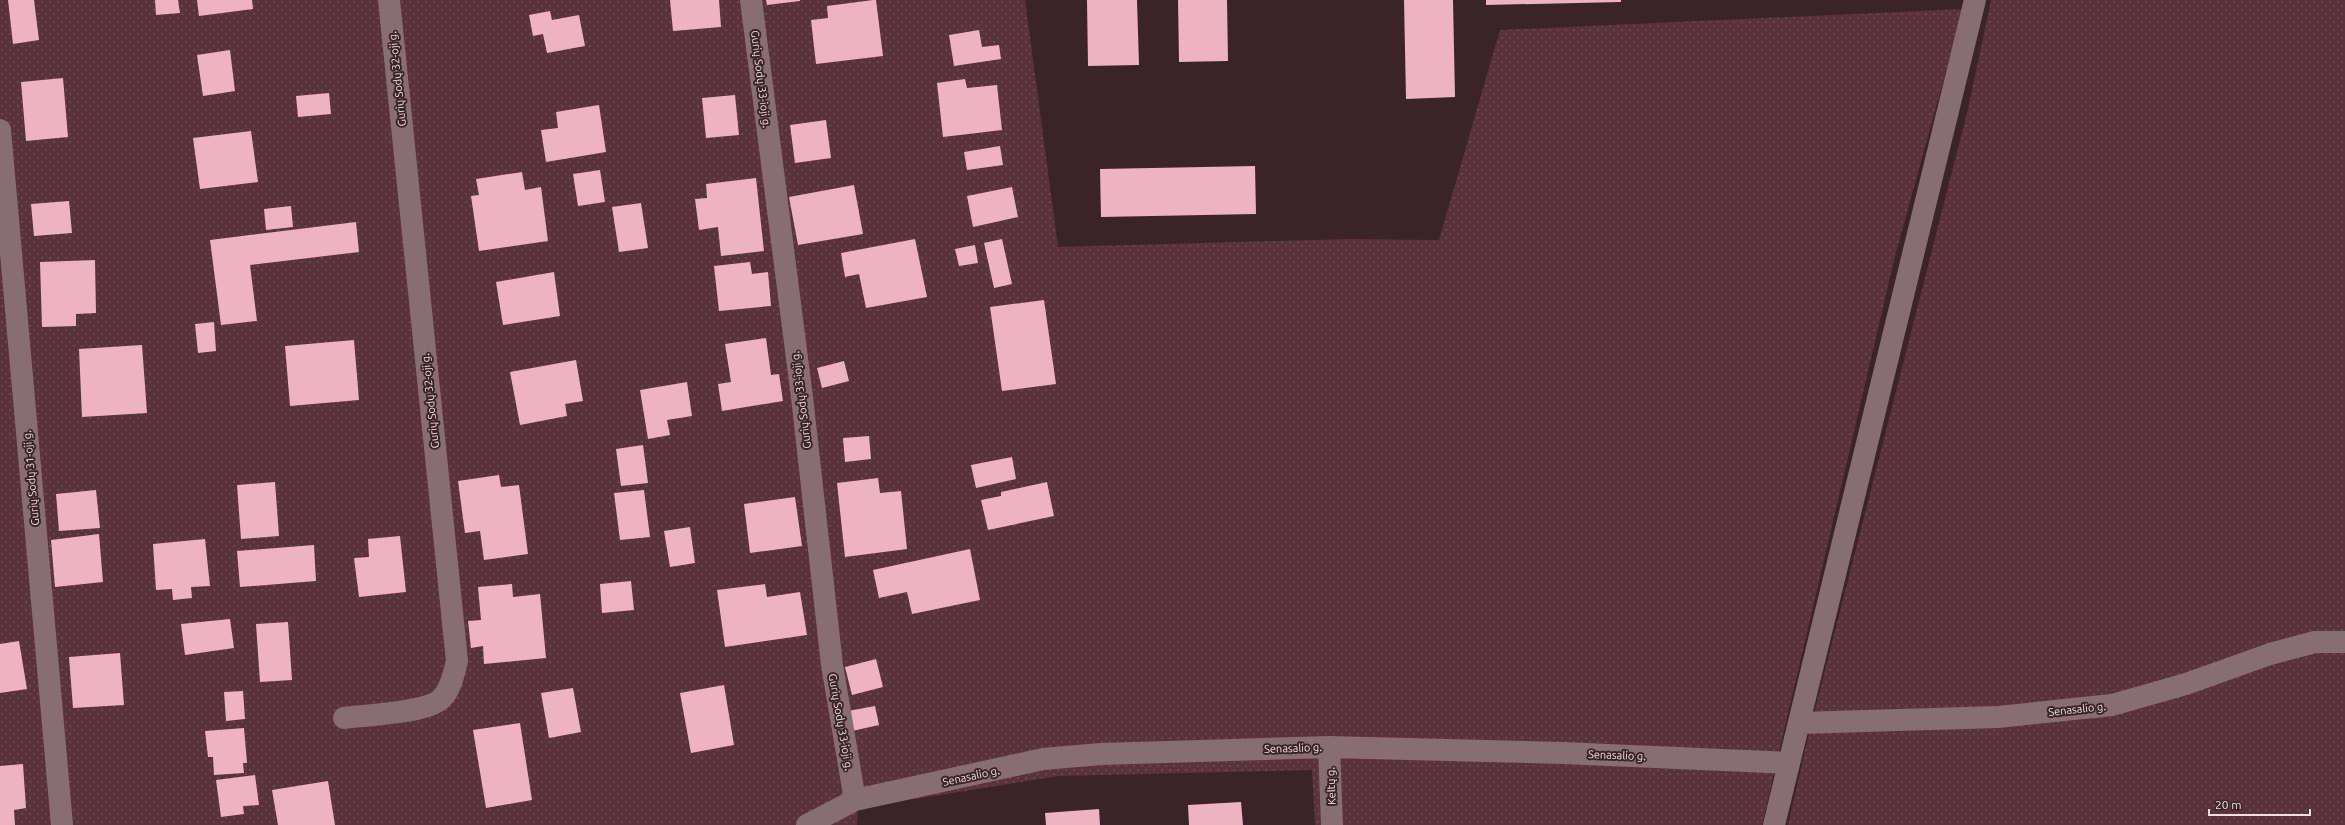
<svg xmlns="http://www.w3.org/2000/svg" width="2345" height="825" font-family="Ubuntu,sans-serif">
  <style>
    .grass { fill: url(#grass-dots) }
    .building { fill: #eeb3c0 }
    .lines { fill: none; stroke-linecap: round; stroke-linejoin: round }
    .minor { stroke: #886d73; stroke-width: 22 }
    .labels { text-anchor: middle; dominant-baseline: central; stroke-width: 4; stroke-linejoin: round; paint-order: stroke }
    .street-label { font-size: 11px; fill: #eedfe2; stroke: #3a2429 }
  </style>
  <defs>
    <pattern id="grass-dots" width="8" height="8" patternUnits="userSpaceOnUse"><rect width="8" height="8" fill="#59323c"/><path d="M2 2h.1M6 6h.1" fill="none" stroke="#714f58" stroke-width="1.8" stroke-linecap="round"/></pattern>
  </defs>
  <rect width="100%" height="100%" fill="#3a2429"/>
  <path class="grass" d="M0 0H1025L1058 247 1348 239 1439 240 1500 30 1963 9 1895 256 1762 825H1315L1312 770 1059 776 858 808 857 825H0Z
    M1991 0H2345V825H1788L1809 733 1968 109Z"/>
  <path class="building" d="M8 0H34L39 40 13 44Z
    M155 0H178L180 13 156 15Z
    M197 0H252L253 9 199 16Z
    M670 0H719L721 27 673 31Z
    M766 0H800V1L767 5Z
    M873 0H876L883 56 816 64 811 20 828 18 827 6Z
    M1087 0H1137L1139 65 1088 66Z
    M1178 0H1227L1228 61 1179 62Z
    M1404 0H1453L1455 97 1406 99Z
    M1486 0H1621V2L1486 5Z
    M550 11 552 20 579 15 585 46 547 53 543 34 533 36 529 15Z
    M979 30 982 47 999 45 1001 59 954 66 949 35Z
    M230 50 235 91 203 96 197 55Z
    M63 78 68 137 26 141 21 82Z
    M965 79 967 88 997 85 1002 130 943 137 937 83Z
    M329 93 331 114 298 117 296 96Z
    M735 95 739 135 706 138 702 98Z
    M599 105 606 152 546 162 541 130 558 128 556 112Z
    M826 120 831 158 795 163 790 125Z
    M251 131 258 182 200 189 193 138Z
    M1000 146 1003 165 967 170 964 152Z
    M1255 166 1256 214 1101 217 1100 169Z
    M600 170 605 202 578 206 573 174Z
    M522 172 525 190 541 187 548 241 479 251 471 196 479 195 476 179Z
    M756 178 764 251 721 256 718 227 699 230 695 199 707 198 706 184Z
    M854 185 863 234 798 245 789 197Z
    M1012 187 1018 217 973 227 967 196Z
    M69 201 72 233 34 236 31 204Z
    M641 203 648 248 619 252 612 207Z
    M291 206 293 227 266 230 264 209Z
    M356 222 359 252 250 265 257 321 221 325 210 240Z
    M915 239 927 297 866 308 859 274 845 277 841 253Z
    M1002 239 1012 284 994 288 984 243Z
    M975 245 978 263 959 266 955 249Z
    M95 260 96 313 76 314V326L42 327 40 262Z
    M750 262 752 274 768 272 771 306 719 311 714 266Z
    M554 272 560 316 503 325 496 282Z
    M1044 300 1056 384 1002 391 990 307Z
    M214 322 216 351 198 353 195 324Z
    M766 338 771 375 779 374 783 401 722 411 718 384 731 382 725 344Z
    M354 340 359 400 290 406 285 346Z
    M142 345 147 413 82 417 79 349Z
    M576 360 583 401 565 404 567 416 520 425 510 372Z
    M844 361 849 381 822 388 817 368Z
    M687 382 692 416 667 420 670 435 648 439 640 390Z
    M869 436 871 459 845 462 843 438Z
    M643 445 648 483 621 486 616 449Z
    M1012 457 1016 479 976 488 971 465Z
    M499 475 501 487 519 485 528 554 484 560 480 531 465 533 458 481Z
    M878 478 880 493 901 491 907 549 845 557 837 483Z
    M275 482 279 536 241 539 237 485Z
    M1047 482 1054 516 988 530 981 500 1001 496V492Z
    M96 490 100 528 59 531 56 494Z
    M644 490 650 537 620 540 614 493Z
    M795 497 802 546 750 553 744 504Z
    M690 527 695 563 670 567 664 531Z
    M99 534 103 582 55 587 51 540Z
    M400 536 406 592 359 597 354 558 369 557 368 539Z
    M205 539 210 586 191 587 192 598 173 600 172 589 156 590 153 544Z
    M314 545 316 581 240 587 237 551Z
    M970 549 980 600 912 614 907 592 879 598 873 570Z
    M631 581 634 610 602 613 600 584Z
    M512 584 513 597 540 594 546 658 484 664 483 646 471 648 468 621 481 620 478 587Z
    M765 584 767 597 800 592 807 635 725 647 717 590Z
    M230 619 234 648 185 655 181 624Z
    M288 622 292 680 260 682 256 624Z
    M19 641 27 689 0 693V644Z
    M120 653 124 705 73 708 69 657Z
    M876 659 883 687 852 695 845 667Z
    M724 685 734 745 691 753 680 693Z
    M573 688 581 732 549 738 541 693Z
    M243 691 245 719 226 721 224 692Z
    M875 706 879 725 852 731 848 711Z
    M520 723 532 800 486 808 473 730Z
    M244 728 247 763H243L244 773 214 775 213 757H208L205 731Z
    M23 764 26 808 14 810 15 825H0V766Z
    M255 775 259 805 243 806 244 814 221 817 216 780Z
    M328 781 335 825H278L272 790Z
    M1241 802 1243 825H1189L1188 805Z
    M1099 809 1100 825H1046L1045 813Z"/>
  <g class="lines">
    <path class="minor" d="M751 0 802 397 832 665 855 800
      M0 130 62 825
      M344 718C365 715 429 713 442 698 451 689 454 673 457 661L389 0
      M1800 723 1998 717 2112 705 2186 684 2270 654 2315 642H2345
      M1329 747 1332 825
      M807 825 855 800 1043 759 1101 754 1329 747 1563 753 1789 763
      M1774 825 1975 0"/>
  </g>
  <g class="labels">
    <g class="street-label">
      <text transform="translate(397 79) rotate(-96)">Gurių Sodų 32-oji g.</text>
      <text transform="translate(761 79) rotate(83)">Gurių Sodų 33-ioji g.</text>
      <text transform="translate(801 400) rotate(-97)">Gurių Sodų 33-ioji g.</text>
      <text transform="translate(430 401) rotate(-96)">Gurių Sodų 32-oji g.</text>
      <text transform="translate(31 478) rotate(-95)">Gurių Sodų 31-oji g.</text>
      <text transform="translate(2077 709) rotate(-6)">Senasalio g.</text>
      <text transform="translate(841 722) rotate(80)">Gurių Sodų 33-ioji g.</text>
      <text transform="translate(1293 748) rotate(-2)">Senasalio g.</text>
      <text transform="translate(1617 755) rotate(2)">Senasalio g.</text>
      <text transform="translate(971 776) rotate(-12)">Senasalio g.</text>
      <text transform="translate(1331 786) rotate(-92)">Keltų g.</text>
    </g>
  </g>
  <path d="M2209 809v6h101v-6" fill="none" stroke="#eedfe2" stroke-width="2"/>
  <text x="2215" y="809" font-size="12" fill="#eedfe2" stroke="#3a2429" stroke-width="3" paint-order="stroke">20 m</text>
</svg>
